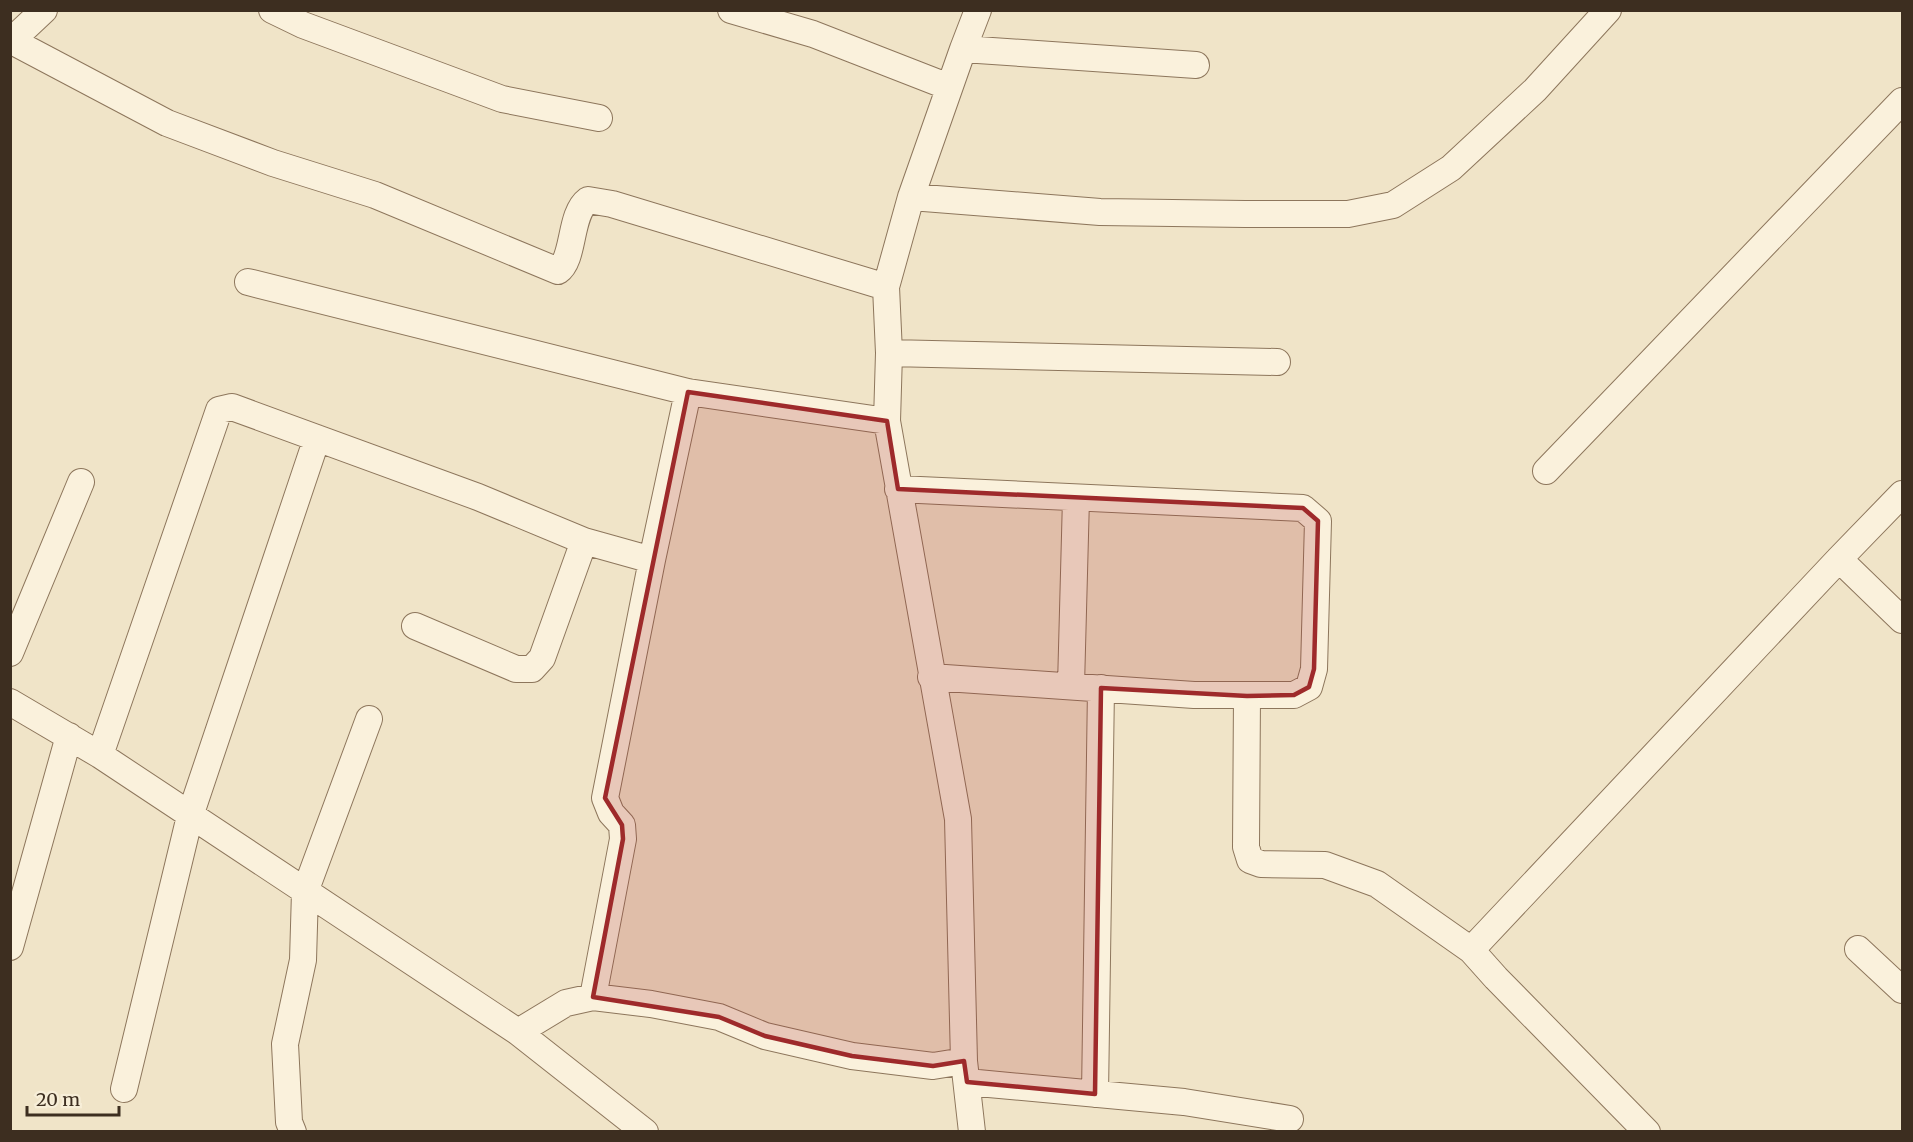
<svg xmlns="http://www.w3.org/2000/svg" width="1913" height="1142" font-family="Merriweather,serif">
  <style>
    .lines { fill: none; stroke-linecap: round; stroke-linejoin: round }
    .minor-casing { stroke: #8d765c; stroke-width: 28 }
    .minor { stroke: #faf1dc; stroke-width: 26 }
    .marked { fill: #9e2a2b; fill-opacity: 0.2; stroke: #9e2a2b; stroke-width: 4.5; stroke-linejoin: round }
  </style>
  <rect width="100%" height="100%" fill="#f0e4c8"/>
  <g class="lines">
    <g class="minor-casing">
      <path id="minor" d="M272 10 303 25 502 99 599 118
        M731 10 813 34 949 87
        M10 40 167 123 273 163 375 195 558 271C575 259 569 214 588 200L612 204 886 287
        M10 42 44 10
        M963 49 1196 65
        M911 197 1100 212 1245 214H1348L1393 205 1451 168 1535 90 1608 10
        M248 282 688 392 887 421
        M889 353 1277 362
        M1546 471 1902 101
        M898 489 1303 508 1318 521 1314 669 1309 687 1294 695H1194L931 677
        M1839 559 1902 620
        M415 626 516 669H532L542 658 584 541
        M10 653 81 482
        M1071 686 1076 498
        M1247 696 1246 847 1250 860 1261 864 1325 865 1377 884 1471 950
        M10 702 100 755 518 1032 645 1132
        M100 755 219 410 232 407 478 497 584 541 652 560
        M10 947 69 736
        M1858 949 1902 990
        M593 997 623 839 622 825 611 813 605 798 652 560 688 392
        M518 1032 566 1003 593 997 651 1004 719 1017 765 1036 852 1056 933 1066 964 1061
        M967 1082 1184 1102 1290 1119
        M124 1089 190 816 317 438
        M1095 1094 1101 688
        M293 1132 289 1122 285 1044 303 960 305 892 369 719
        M972 1132 964 1061 958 819 887 421 889 353 886 287 911 197 963 49 978 10
        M1647 1132 1496 978 1471 950 1839 559 1902 494"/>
    </g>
    <use href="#minor" class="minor"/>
  </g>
  <path class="marked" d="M688 392 887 421 898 489 1303 508 1318 521 1314 669 1309 687 1294 695 1247 696 1101 688 1095 1094 967 1082 964 1061 933 1066 852 1056 765 1036 719 1017 593 997 623 839 622 825 605 798Z"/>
  <rect width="1913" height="1142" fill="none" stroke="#3d2e20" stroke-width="24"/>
  <path d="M27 1106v9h92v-9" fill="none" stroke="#3d2e20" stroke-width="3"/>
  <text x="36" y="1106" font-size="18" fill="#3d2e20" stroke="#f7eed8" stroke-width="4.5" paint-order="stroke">20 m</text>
</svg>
